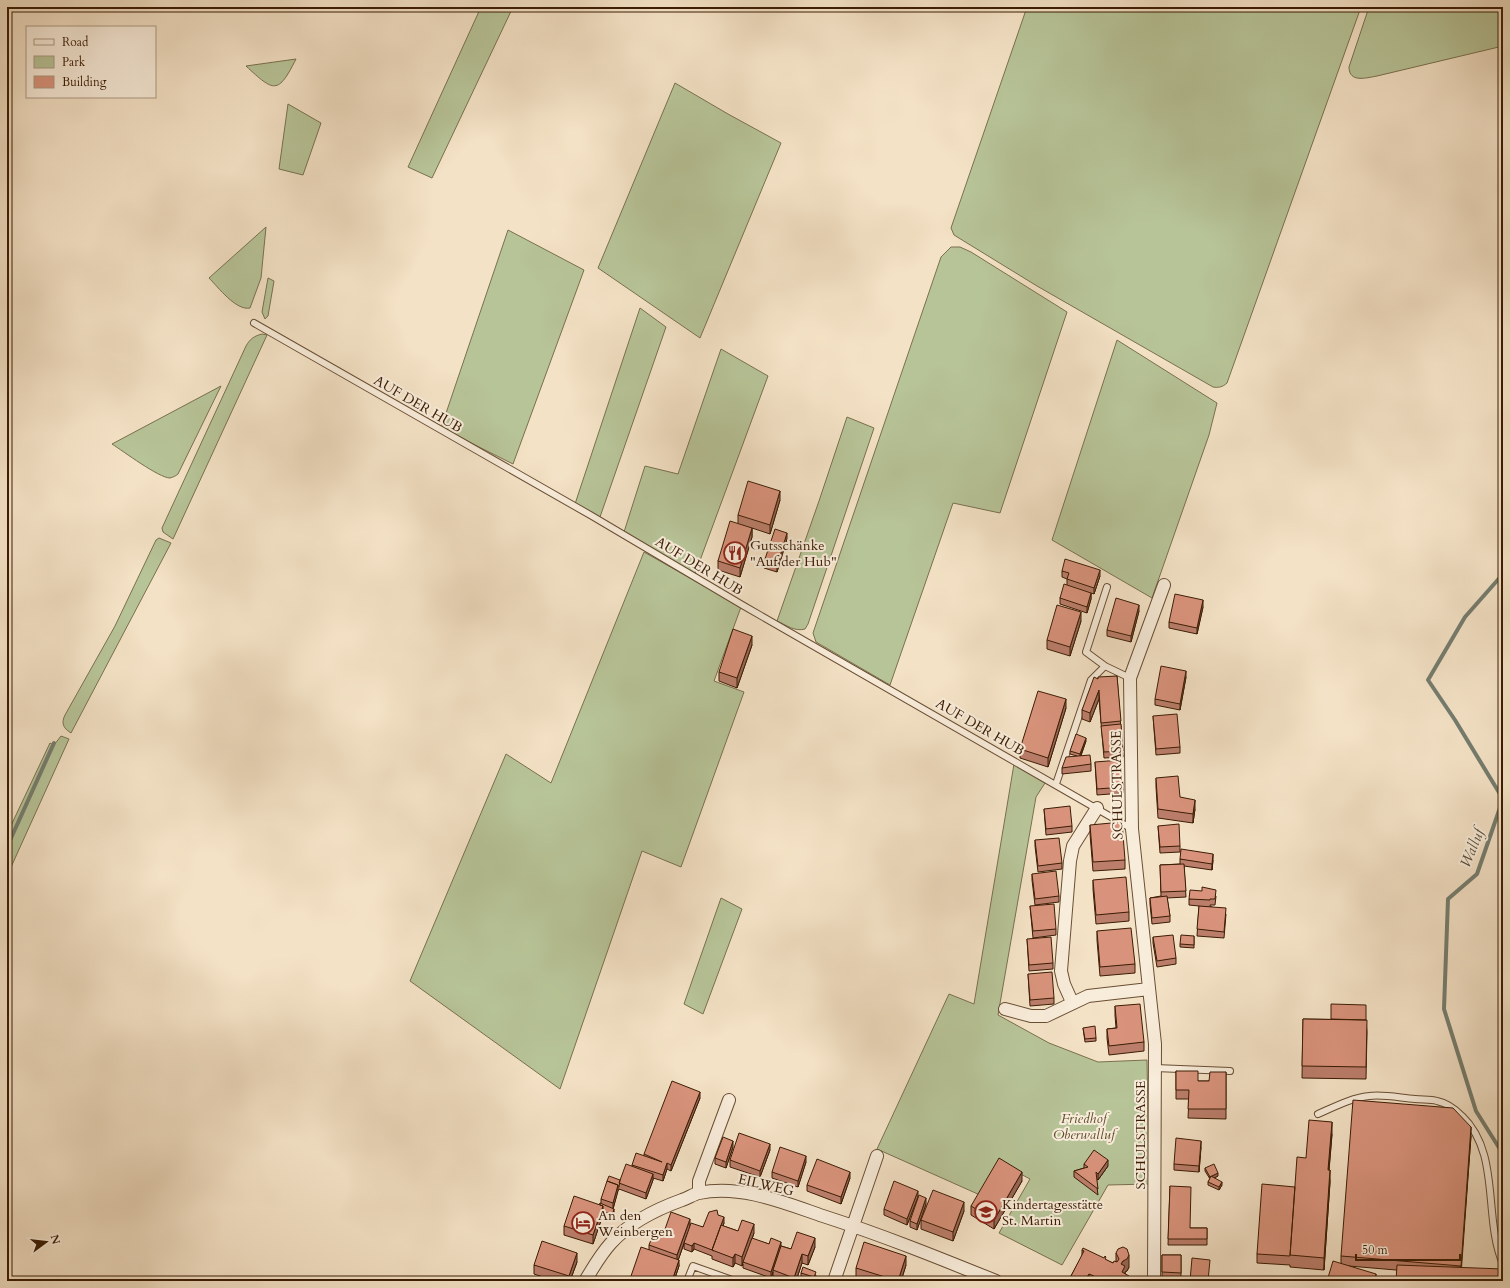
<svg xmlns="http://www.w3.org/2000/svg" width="1510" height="1288" font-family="Cardo,serif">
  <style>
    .green { fill: #b7c498; stroke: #79704e }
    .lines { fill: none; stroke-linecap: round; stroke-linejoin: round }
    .stream { stroke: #757d6f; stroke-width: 4 }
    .service-casing { stroke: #694e34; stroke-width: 8 }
    .minor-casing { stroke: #694e34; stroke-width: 14 }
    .service { stroke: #f8ecda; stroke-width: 6 }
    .minor { stroke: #f8ecda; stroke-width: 12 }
    .wall { fill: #bb7e6b; stroke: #3b1c04 }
    .shaded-wall { fill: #986757; stroke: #3b1c04 }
    .building { fill: #d9937c; stroke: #3b1c04 }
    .labels { text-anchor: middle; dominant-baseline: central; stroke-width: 4; stroke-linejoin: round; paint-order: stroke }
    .street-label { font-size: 14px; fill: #3b1c04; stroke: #f8ecda }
    .poi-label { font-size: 14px; fill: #3b1c04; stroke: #f8ecda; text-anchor: start }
    .park-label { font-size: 14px; font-style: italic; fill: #604e30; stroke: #f8ecda }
    .water-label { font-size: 15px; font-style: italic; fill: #584c39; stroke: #f8ecda }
  </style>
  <rect width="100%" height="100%" fill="#f4e2c6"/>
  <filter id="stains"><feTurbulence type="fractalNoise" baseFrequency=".005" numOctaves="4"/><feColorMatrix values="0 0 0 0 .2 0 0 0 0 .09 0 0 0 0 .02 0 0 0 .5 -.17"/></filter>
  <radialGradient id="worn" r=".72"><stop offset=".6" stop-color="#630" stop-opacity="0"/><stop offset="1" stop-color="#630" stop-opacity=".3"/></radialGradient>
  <path class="green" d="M481 7H513L432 178 408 167Z
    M1027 7H1361L1227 383C1223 387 1218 388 1213 387L1037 286 954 235 951 228Z
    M1369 7H1500L1503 31V46L1377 76C1366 78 1349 83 1349 67Z
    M296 59C278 95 274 92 246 66Z
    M675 83 728 114 781 143 700 338 598 268Z
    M288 104 321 123 303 175 279 169Z
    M266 227 261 278 250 308C236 311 218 287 209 278Z
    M508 230 584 270 513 464 441 428Z
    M951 247H960L971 252 1067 312 1000 513 953 503 890 685 816 642 813 633 941 257Z
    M268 278 274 281 268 316 265 319 262 312Z
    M640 308 666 327 600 517 575 504Z
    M262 334 267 335 173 539 163 532 162 528 246 346C250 339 254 336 262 334Z
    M1117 340 1217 403 1209 435 1152 598 1052 540Z
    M721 349 768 376 695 574 624 532 645 466 678 474Z
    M221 386 178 474C176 476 173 477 170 478 159 478 123 451 112 444Z
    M847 417 874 428 808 624 805 629C795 632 786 625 777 621L819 501Z
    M159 538 171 543 71 733C63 728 61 723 65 715L115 626 156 540Z
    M644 552 741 607 714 681 744 692 681 867 642 851 560 1089 410 981 506 754 551 783Z
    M61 736 69 739 7 876V834L50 743 54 745Z
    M1014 764 1045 783 1036 797 998 1015 1049 1043 1098 1062 1147 1060 1149 1184 1108 1185 1062 1265 999 1233 1030 1179 1000 1163 980 1195 877 1149 949 994 974 1004Z
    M721 898 742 909 703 1014 684 1004Z"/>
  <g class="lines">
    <path class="stream" d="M1503 574 1465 617 1428 680 1455 720 1503 799 1477 874 1448 899 1444 1009 1476 1111 1503 1154
      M7 847 54 743"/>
    <g class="service-casing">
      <path id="service" d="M254 323 592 516 744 606 1132 829
        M1105 666 1086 652 1107 587
        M1056 784 1091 680 1105 666 1130 678
        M1155 1068 1230 1071
        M1318 1114C1334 1107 1351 1098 1369 1096 1383 1094 1401 1098 1415 1099 1422 1100 1430 1099 1437 1101 1447 1103 1455 1109 1462 1116 1501 1153 1483 1218 1503 1264
        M687 1281 693 1266 735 1281"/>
    </g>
    <g class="minor-casing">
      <path id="minor" d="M1072 1002 1064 984 1061 971 1070 861 1073 846 1097 808
        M1005 1009 1031 1016H1046L1088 996 1149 989
        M699 1193V1181L729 1100
        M585 1281C593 1268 600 1255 611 1243 629 1223 657 1209 682 1200 688 1198 694 1194 699 1193 740 1184 785 1203 823 1216 882 1235 939 1258 996 1281
        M834 1281 877 1156
        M1154 1281 1155 1044 1132 829 1130 678 1164 585"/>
    </g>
    <use href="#service" class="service"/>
    <use href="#minor" class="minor"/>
  </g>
  <path class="wall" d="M780 500 770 534 752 528V537L740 577 718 570V561L738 523V515Z
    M787 539 777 572 764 568V562Z
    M1062 571 1100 576 1094 594 1091 593V599L1087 613 1060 604V598L1067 585V579L1062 577Z
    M1203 607 1197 634 1169 628V622Z
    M1139 611 1131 642 1107 636V630Z
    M1081 621 1070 656 1047 649V640Z
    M752 645 737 688 719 681V672Z
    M1117 676 1123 757 1104 758 1099 699 1090 722 1082 719V710L1098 679Z
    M1186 677 1180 710 1155 705V699Z
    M1066 708 1048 767 1020 758V749Z
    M1153 716 1180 747V753L1156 755Z
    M1086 741 1081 756 1091 764V771L1062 774V768L1077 756 1070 754V751Z
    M1095 762 1123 787V793L1097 795Z
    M1156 778 1195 809 1193 823 1158 818 1156 787Z
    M1044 809 1072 826V832L1046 835Z
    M1090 825 1125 860V869L1093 871 1090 834Z
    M1158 826 1180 846V852L1160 853Z
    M1035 840 1062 863V869L1038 872 1035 846Z
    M1180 859 1213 860 1212 870 1184 866 1186 897 1167 898 1170 916V922L1152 924 1150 904V898L1161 896 1160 865 1180 864Z
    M1032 874 1059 896V902L1035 905 1032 880Z
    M1093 880 1129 912V921L1096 924 1093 889Z
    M1216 896 1215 905H1210V906L1226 914 1224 938 1197 936 1199 906 1189 905V899Z
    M1030 906 1056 929V935L1033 938Z
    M1097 931 1135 964V973L1100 976 1097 940Z
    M1194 936V948L1180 947V944Z
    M1153 937 1176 958V964L1157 967 1153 943Z
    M1027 939 1053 963V969L1029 971Z
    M1028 974 1054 998V1004L1030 1006Z
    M1115 1006 1144 1042V1051L1109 1055 1107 1038V1029L1116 1028 1115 1015Z
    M1303 1019 1366 1020 1367 1032 1366 1079 1302 1078Z
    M1083 1028 1096 1038V1041L1085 1042Z
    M1176 1071 1198 1081H1209L1226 1072V1119L1188 1118 1189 1099H1176Z
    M700 1098 671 1171 667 1169 663 1181 653 1178V1180L646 1199 619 1189V1190H618L613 1209 614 1212 612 1218 603 1214 593 1244 564 1235V1226L601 1203V1199L620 1180 632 1166V1165L644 1156V1154Z
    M1332 1134 1329 1170 1330 1182 1324 1270 1290 1267V1265L1257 1263V1254L1295 1187 1306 1158Z
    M1471 1136 1461 1267 1396 1270 1349 1266 1376 1281 1341 1264V1256Z
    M733 1147 726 1168 715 1164V1158Z
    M1201 1147 1199 1172 1174 1170V1164Z
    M770 1150 760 1177 730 1167V1160Z
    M806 1162 798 1187 772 1178V1172Z
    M1084 1164 1108 1166 1098 1180 1096 1179 1098 1195 1074 1177V1171L1084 1168Z
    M1205 1168 1218 1176 1214 1178 1222 1185 1219 1190 1208 1185V1182L1210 1179 1205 1171Z
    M850 1178 841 1204 807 1191V1185Z
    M1022 1181 994 1229 971 1215V1206Z
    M1170 1186 1190 1228H1207V1245H1168Z
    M918 1197 907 1225 884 1215V1209Z
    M926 1204 917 1230 910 1227V1221Z
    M964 1211 953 1241 921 1229V1220Z
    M718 1215 724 1223 723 1226 738 1231 754 1233 752 1239 769 1244 781 1246 791 1249 815 1247 808 1265 802 1263 796 1281H777L773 1279V1272L771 1278 743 1268V1264L742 1266 735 1263 733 1267 712 1259V1256L694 1249 692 1252 684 1249V1244L678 1260 679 1266 674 1281H625L630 1279 649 1250V1245L664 1232 690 1227H703Z
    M1082 1250 1113 1263 1116 1262V1253L1129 1267 1127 1271 1125 1272V1273L1130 1281H1071V1276L1082 1256Z
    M1162 1255H1181V1279L1162 1278Z
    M577 1262 570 1281H555L534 1274V1265Z
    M906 1265 901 1281H870L856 1277V1268Z
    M801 1273 816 1275 814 1280 801 1276Z"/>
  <path class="shaded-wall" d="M780 491V500L770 534V525Z
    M752 528V537L740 577V568Z
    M787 533V539L777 572V566Z
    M1100 570V576L1094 594V588Z
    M1091 593V599L1087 613V607Z
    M1203 600V607L1197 634V628Z
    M1139 605V611L1131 642V636Z
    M1081 612V621L1070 656V647Z
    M752 636V645L737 688V678Z
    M1186 671V677L1180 710V704Z
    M1099 690V699L1090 722V713Z
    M1066 699V708L1048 767V758Z
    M1086 738V741L1080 757V754Z
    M1195 800V809L1193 823V814Z
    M1213 854V860L1212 870V864Z
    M700 1092V1098L671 1171V1165Z
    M1332 1122V1134L1328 1182V1170Z
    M1471 1127V1136L1461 1275V1266Z
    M733 1141V1147L726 1168V1162Z
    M1201 1141V1147L1199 1172V1166Z
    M770 1144V1150L760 1177V1171Z
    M806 1156V1162L798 1187V1181Z
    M1108 1160V1166L1098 1180V1174Z
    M667 1163V1169L663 1181V1175Z
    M1330 1170V1182L1324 1270V1258Z
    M850 1172V1178L841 1204V1197Z
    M1022 1172V1181L994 1229V1220Z
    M1218 1173V1176L1210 1180V1177Z
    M653 1174V1180L646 1199V1193Z
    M1222 1182V1185L1219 1190V1187Z
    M618 1185V1191L613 1209V1203Z
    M918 1191V1197L907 1225V1219Z
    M926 1198V1204L917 1230V1224Z
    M964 1202V1211L953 1241V1232Z
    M603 1206V1215L593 1244V1235Z
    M614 1209V1212L612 1218V1215Z
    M724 1217V1223L714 1251 712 1250Z
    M690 1219V1228L684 1243 677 1264V1255Z
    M754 1224V1233L744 1262H743L742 1266V1257Z
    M815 1238V1247L808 1265V1256Z
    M781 1242V1248L773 1270V1272L771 1278V1272Z
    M694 1243V1249L692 1252V1246Z
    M577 1253V1262L570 1281H569V1276Z
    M735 1254V1263L733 1267V1258Z
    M802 1254V1263L796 1281H794V1278Z
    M1129 1255V1267L1127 1271 1125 1272V1278L1123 1281 1121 1264 1123 1261Z
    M906 1256V1265L901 1281H898Z
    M679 1260V1266L674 1281H672Z
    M1089 1274V1281H1087V1277Z
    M1376 1274V1281H1374Z"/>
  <path class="building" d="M748 481 780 491 770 525 738 515Z
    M730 521 752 528 740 568 718 561Z
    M775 529 787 533 777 566 764 562Z
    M1065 559 1100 570 1094 588 1067 579 1069 573 1062 571Z
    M1064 584 1091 593 1087 607 1060 598Z
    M1175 594 1203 600 1197 628 1169 622Z
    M1116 598 1139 605 1131 636 1107 630Z
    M1057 605 1081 612 1070 647 1047 640Z
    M733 629 752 636 737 678 719 672Z
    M1161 666 1186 671 1180 704 1155 699Z
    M1117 676 1121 721 1101 723 1099 690 1090 713 1082 710 1094 677 1098 679V677Z
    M1038 691 1066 699 1048 758 1020 749Z
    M1177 714 1180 747 1156 749 1153 716Z
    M1121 724 1123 751 1104 752 1101 726Z
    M1076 734 1086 738 1080 754 1070 751Z
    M1090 755 1091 764 1062 768 1066 757Z
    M1121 760 1123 787 1097 789 1095 762Z
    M1178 776 1180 797 1195 800 1193 814 1158 809 1156 778Z
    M1070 806 1072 826 1046 829 1044 809Z
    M1122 822 1125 860 1093 862 1090 825Z
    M1179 824 1180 846 1160 847 1158 826Z
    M1059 838 1062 863 1038 866 1035 840Z
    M1181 849 1213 854 1212 864 1180 859Z
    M1184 864 1186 891 1161 892 1160 865Z
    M1056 871 1059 896 1035 899 1032 874Z
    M1126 877 1129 912 1096 915 1093 880Z
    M1202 887 1216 890 1215 899H1210V900L1189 899 1190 890 1202 891Z
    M1167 896 1170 916 1152 918 1150 898Z
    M1054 904 1056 929 1033 931 1030 906Z
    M1199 906 1226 908 1224 932 1197 929Z
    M1131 928 1135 964 1100 967 1097 931Z
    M1173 935 1176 958 1157 961 1153 937Z
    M1181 935 1194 936V945L1180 944Z
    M1051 937 1053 963 1029 965 1027 939Z
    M1052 972 1054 998 1030 1000 1028 974Z
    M1140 1004 1144 1042 1109 1046 1107 1029 1117 1028 1115 1006Z
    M1331 1004 1366 1005V1020L1331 1019Z
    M1303 1019 1367 1020 1366 1067 1302 1066Z
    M1095 1026 1096 1038 1085 1039 1083 1028Z
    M1176 1071H1198V1081H1209L1210 1072H1226V1109H1188L1189 1090H1176Z
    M672 1081 700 1092 671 1165 667 1163 663 1175 632 1165 636 1153 662 1162 644 1154Z
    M1353 1100 1453 1108 1471 1127 1461 1266 1341 1256Z
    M1309 1120 1332 1122 1328 1170H1330L1324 1258 1290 1255 1297 1157 1306 1158Z
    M739 1133 770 1144 760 1171 730 1160Z
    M723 1137 733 1141 726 1162 715 1158Z
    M1176 1138 1201 1141 1199 1166 1174 1164Z
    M780 1147 806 1156 798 1181 772 1172Z
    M1094 1150 1108 1160 1098 1174 1096 1172 1098 1189 1074 1171 1088 1167 1084 1164Z
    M999 1158 1022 1172 994 1220 971 1206Z
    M817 1159 850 1172 841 1197 807 1185Z
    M626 1164 653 1174 646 1193 619 1183Z
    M1214 1164 1218 1173 1210 1177 1205 1168Z
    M609 1176 620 1180 619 1187H618V1185L607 1181Z
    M1211 1176 1222 1182 1219 1187 1208 1182Z
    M607 1181 618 1185 613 1203 601 1199Z
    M894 1181 918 1191 907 1219 884 1209Z
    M1262 1184 1295 1187 1290 1256 1257 1254Z
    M1170 1186 1191 1187 1190 1228H1207V1239H1168Z
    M933 1190 964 1202 953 1232 921 1220Z
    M919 1195 926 1198 917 1224 910 1221Z
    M574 1196 603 1206 593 1235 564 1226Z
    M600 1203 614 1209 612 1215 603 1211V1206L600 1205Z
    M717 1210 718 1215 724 1217 712 1250 694 1243 692 1246 684 1243 691 1223 703 1227 709 1212Z
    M671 1212 690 1219 677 1255 649 1245 655 1229 664 1232Z
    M742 1220 754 1224 742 1257 735 1254 733 1258 712 1250 721 1225 738 1231Z
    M797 1232 815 1238 808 1256 802 1254 794 1278 773 1270 781 1246 791 1249Z
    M752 1238 769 1244 771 1238 781 1242 771 1272 743 1262Z
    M542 1241 577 1253 569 1276 534 1265Z
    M864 1242 906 1256 898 1281 856 1268Z
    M641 1247 679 1260 672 1281H636L630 1279Z
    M1123 1247 1127 1249 1129 1255 1127 1259 1123 1261 1121 1264 1125 1266 1122 1272 1129 1276 1130 1281H1103L1097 1277 1095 1280 1093 1279 1094 1276 1089 1274 1087 1277H1083L1081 1281 1071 1276 1084 1251 1082 1250 1083 1248 1104 1258 1105 1256 1106 1257 1105 1259 1113 1263 1114 1261 1117 1262 1119 1259 1116 1253 1118 1249Z
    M1162 1255H1181V1273L1162 1272Z
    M1192 1258 1210 1260 1208 1281H1190Z
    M1333 1261 1376 1274 1374 1281H1327Z
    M1397 1265 1503 1269 1502 1281H1396Z
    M803 1267 816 1272 814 1277 801 1273Z
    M531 1278 540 1281H530Z
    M626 1278 636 1281H625Z"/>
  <defs>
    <g id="restaurant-ring" transform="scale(1.15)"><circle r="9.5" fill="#f8ecda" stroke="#8f2418" stroke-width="1.5"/><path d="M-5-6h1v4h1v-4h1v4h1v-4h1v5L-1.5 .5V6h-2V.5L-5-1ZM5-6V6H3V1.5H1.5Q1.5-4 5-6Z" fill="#8f2418"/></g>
    <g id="school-ring" transform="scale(1.15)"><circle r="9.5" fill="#f8ecda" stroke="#8f2418" stroke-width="1.5"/><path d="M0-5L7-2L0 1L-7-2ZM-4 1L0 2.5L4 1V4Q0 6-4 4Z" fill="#8f2418"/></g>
    <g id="hotel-ring" transform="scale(1.15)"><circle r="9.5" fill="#f8ecda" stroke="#8f2418" stroke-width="1.5"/><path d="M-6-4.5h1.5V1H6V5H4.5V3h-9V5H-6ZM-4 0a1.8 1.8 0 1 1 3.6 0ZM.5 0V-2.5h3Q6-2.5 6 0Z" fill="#8f2418"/></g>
  </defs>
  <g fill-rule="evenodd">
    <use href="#restaurant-ring" x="735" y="553"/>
    <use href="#school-ring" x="986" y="1212"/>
    <use href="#hotel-ring" x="583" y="1223"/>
  </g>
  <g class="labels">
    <g class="street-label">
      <text transform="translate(418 404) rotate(30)">AUF DER HUB</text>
      <text transform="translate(699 566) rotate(31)">AUF DER HUB</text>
      <text transform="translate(980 727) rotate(30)">AUF DER HUB</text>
      <text transform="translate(1117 785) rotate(-91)">SCHULSTRASSE</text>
      <text transform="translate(1140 1135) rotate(-90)">SCHULSTRASSE</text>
      <text transform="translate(766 1185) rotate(13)">EILWEG</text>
    </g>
    <g class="poi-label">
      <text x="750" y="545">Gutsschänke<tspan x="750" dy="16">"Auf der Hub"</tspan></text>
      <text x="1002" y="1204">Kindertagesstätte<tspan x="1002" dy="16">St. Martin</tspan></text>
      <text x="598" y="1215">An den<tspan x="598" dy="16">Weinbergen</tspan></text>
    </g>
    <g class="park-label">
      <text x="1084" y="1118">Friedhof<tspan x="1084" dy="16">Oberwalluf</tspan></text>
    </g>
    <g class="water-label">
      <text transform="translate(1472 848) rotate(-68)">Walluf</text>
    </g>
  </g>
  <rect width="1510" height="1288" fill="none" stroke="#f4e2c6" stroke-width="24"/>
  <rect x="8" y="8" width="1494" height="1272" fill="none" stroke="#3b1c04" stroke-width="2"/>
  <rect x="12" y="12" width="1486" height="1264" fill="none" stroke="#3b1c04"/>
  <rect x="26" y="26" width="130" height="72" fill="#f8ecda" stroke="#ac9984"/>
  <rect x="34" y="39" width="20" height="6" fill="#f8ecda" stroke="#ac9984"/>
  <text x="62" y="46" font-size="12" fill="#3b1c04">Road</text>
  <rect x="34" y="56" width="20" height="12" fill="#b7c498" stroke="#ac9984"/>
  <text x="62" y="66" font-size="12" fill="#3b1c04">Park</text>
  <rect x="34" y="76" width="20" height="12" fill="#d9937c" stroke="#ac9984"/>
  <text x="62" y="86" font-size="12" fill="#3b1c04">Building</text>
  <g transform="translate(46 1242) rotate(75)" stroke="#f8ecda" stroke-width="3" paint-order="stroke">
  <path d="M0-3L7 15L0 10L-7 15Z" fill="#3b1c04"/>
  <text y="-6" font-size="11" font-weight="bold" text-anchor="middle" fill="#3b1c04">N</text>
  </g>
  <path d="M1356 1254v6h104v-6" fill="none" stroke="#3b1c04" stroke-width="2"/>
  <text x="1362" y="1254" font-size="12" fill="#3b1c04" stroke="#f8ecda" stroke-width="3" paint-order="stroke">50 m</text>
  <rect width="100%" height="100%" filter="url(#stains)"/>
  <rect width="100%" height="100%" fill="url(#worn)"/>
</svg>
